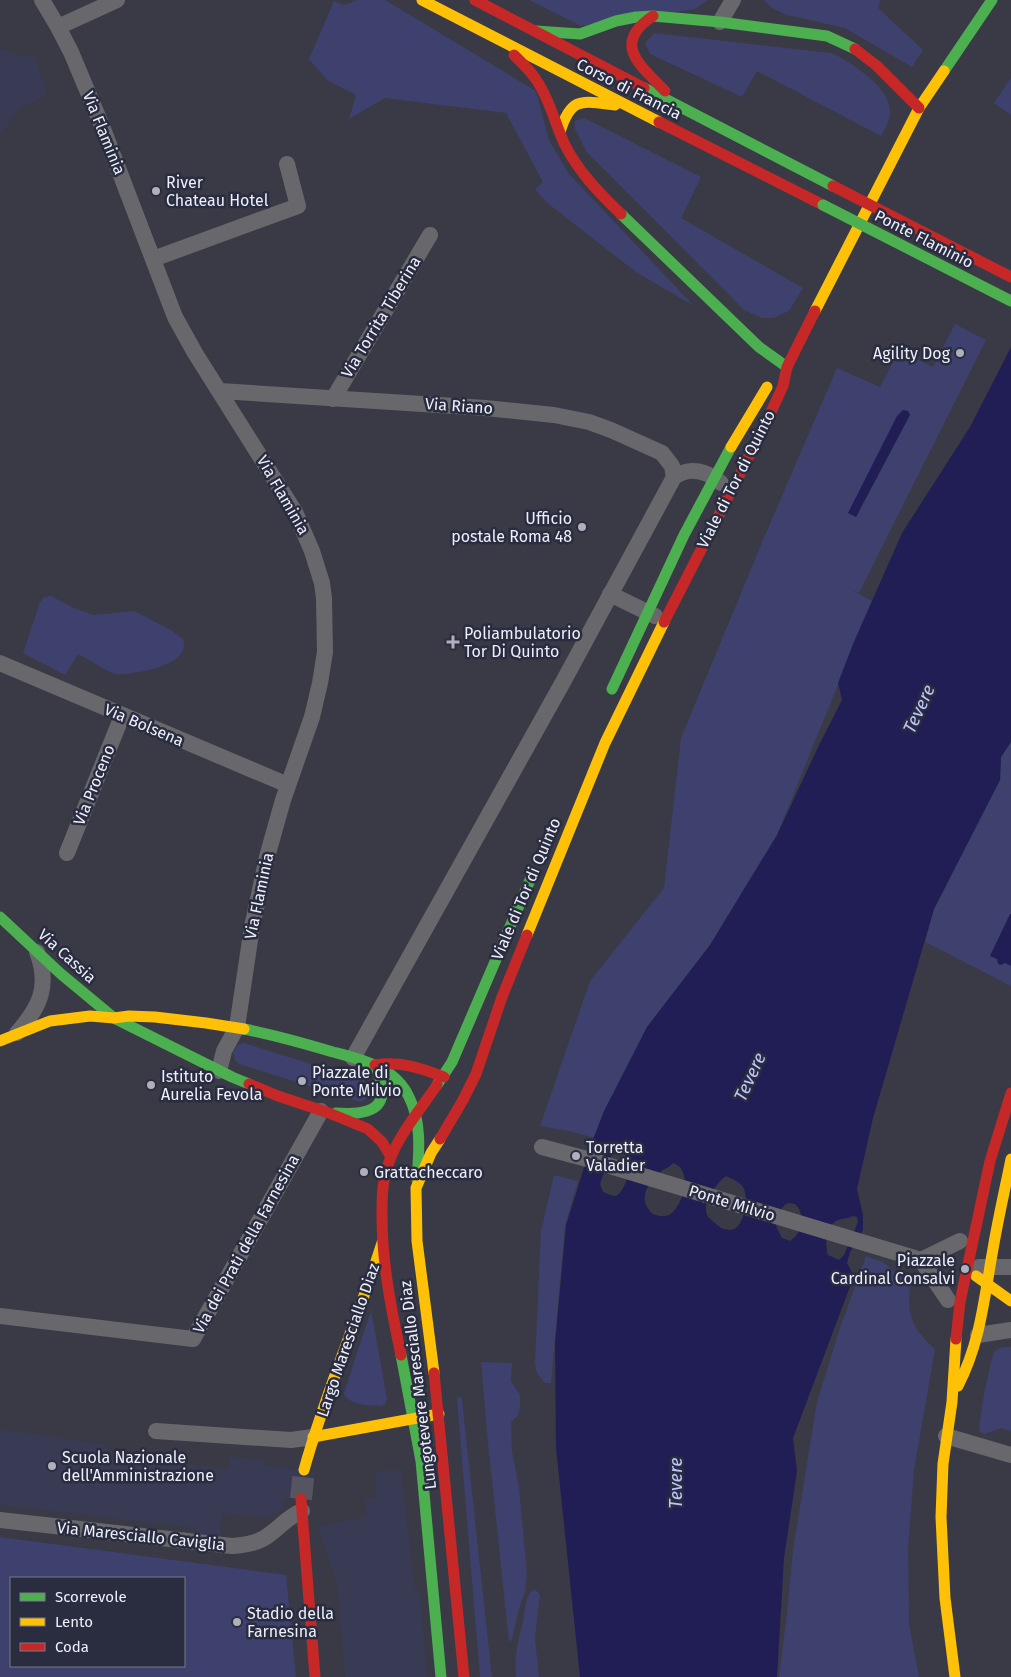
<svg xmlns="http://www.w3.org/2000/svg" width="1011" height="1677" font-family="'Fira Sans',sans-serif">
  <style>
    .built { fill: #383b53 }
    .green { fill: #3e416d; fill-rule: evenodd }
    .water { fill: #211e55; fill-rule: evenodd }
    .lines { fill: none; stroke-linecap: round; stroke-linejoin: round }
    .secondary-tunnel { stroke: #545560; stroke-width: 22; stroke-dasharray: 22 11; stroke-linecap: butt }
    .street { stroke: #68686c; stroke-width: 16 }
    .fast { stroke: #4caf50; stroke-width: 11 }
    .slow { stroke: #ffc107; stroke-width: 11 }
    .jam { stroke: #c62828; stroke-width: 11 }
    .fast-bridge { stroke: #4caf50; stroke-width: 11 }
    .jam-bridge { stroke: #c62828; stroke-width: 11 }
    .poi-dot { fill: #aeb0bc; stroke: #2a2c3f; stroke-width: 2 }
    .labels { text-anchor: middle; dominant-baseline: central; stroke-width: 5; stroke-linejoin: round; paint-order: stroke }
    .street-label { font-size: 16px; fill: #edeffc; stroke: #2a2c3f }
    .poi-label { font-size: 16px; fill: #edeffc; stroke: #2a2c3f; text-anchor: start }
    .water-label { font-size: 18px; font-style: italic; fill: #bec4fd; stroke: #2a2c3f }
  </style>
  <rect width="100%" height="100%" fill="#393a45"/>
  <path class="built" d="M0 48 19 55 35 57 47 94 18 111 0 134Z
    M0 1429 108 1445 106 1456 228 1469 230 1456 263 1460V1465L315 1472 312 1500 284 1498 283 1506 277 1513 266 1518 222 1513 220 1537 197 1534V1528L0 1505Z
    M401 1470 415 1590H420L427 1677H345L337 1584 318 1527 367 1516 364 1499 376 1497 375 1472Z"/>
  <path class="green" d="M357 0H385L536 91 549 140 569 174 694 306 636 272 546 202 535 189 543 182 506 113 385 98 349 119 356 95 327 80 309 59 334 1 344 5Z
    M529 0H708L695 9 581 26Z
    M764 0H881L878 8 923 50 912 67 845 28 787 15 772 8Z
    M654 33 831 53C847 59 880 82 887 99 889 102 890 110 890 114 890 121 884 130 881 136L757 71 742 97 650 54 645 43Z
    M1011 78V115L994 103Z
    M584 118 701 177 681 218 803 288 789 311 773 318H762L744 310 586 151 575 129V121Z
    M955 324 986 340 859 593 848 588 872 601 777 835 710 945 647 1027 595 1138 569 1131 540 1126 590 981 664 888 681 738 763 540 837 368 880 387 899 350 933 367Z
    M51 596 72 607 93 615 134 611 171 630 184 640C184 643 184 649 182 652 175 667 132 675 117 674 110 674 87 658 78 654L65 675 23 653 40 602 43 598Z
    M1011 742V986L925 942 934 909 1000 780 1001 757Z
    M244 1043 365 1081 372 1085 374 1094 361 1102 239 1064 235 1060 233 1052 238 1045Z
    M554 1175 578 1181 565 1226 551 1383H545L537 1373 535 1364 541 1231Z
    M866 1256 883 1262 910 1284C907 1316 911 1327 935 1349L914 1470 908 1548 909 1624 919 1677H779L787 1613 793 1550 817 1402 839 1331Z
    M371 1310 387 1399 385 1404 381 1406C369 1405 349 1406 344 1393Z
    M1002 1347H1011V1431L1001 1428 984 1434 980 1432 979 1428 984 1394 993 1354 995 1351Z
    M481 1362 512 1363 511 1381 520 1395V1408L518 1415 511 1422 512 1451 519 1488 527 1573 525 1592 519 1609 512 1639 509 1642 487 1433Z
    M459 1397H461L462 1400 492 1677H480L457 1398Z
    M0 1537 286 1575 296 1677H0ZM11 1578H184V1666H11Z
    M532 1590H536L540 1595 535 1638 539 1677H516C514 1656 518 1641 523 1621 525 1610 525 1599 532 1590Z"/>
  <path class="water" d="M1011 347V742L1001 757 1000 780 934 909 873 1118 857 1189 863 1215V1230L850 1252 847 1263 854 1276 793 1438 797 1471 784 1558 777 1677H580L556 1448 555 1343 566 1225 592 1142 604 1111 647 1027 710 945 777 835 819 745 842 700 838 683 853 644 902 533 970 427ZM617 1152 622 1153 631 1160C631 1168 624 1195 615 1196 611 1196 606 1193 603 1192L600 1184 604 1172 612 1154ZM673 1163C694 1169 683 1207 669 1215 665 1217 657 1216 653 1214 650 1212 648 1208 646 1205 641 1193 651 1179 660 1172 665 1168 669 1168 673 1163ZM726 1176C732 1179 739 1181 743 1187 749 1196 745 1220 737 1227 735 1229 733 1229 730 1230 723 1229 720 1228 715 1223 713 1221 711 1220 709 1218 699 1206 716 1183 726 1176ZM788 1203 795 1204C806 1215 803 1232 790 1241L782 1238 776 1226C778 1217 780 1207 788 1203ZM853 1216 857 1217 858 1222 844 1255 839 1260 828 1255C825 1245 825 1225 838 1220 843 1218 848 1219 853 1216Z
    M903 410 908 411 910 415 856 517 848 513 897 416Z
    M1010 914H1011V966L1005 963 1001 965 998 964 997 959 990 956Z"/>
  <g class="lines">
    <path class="secondary-tunnel" d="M301 1499 304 1470"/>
    <path class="street" d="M42 0 58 27 71 52 102 126 175 317 195 353 295 512 312 551 322 583 324 598 325 652 320 683 312 717 283 800 267 857 252 927 237 1027 224 1051 219 1071
      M720 22 733 0
      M58 27 117 0
      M153 259 298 206 287 164
      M220 391 485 408 554 415 589 422 611 430 662 453 672 466 674 477
      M333 399 430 235
      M610 594 655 616
      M0 663 288 785
      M67 853 122 716
      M17 1033C40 1007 50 986 37 952
      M353 1058 563 682 674 477C690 466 707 471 721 483
      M542 1147 587 1159 921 1260
      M921 1260 948 1300
      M921 1260 960 1241
      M979 1267H1011
      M0 1316 193 1339 321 1111
      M978 1335 1011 1330
      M156 1431 291 1440 313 1437
      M946 1436 1011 1455
      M0 1520 232 1546C245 1545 260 1543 270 1534 281 1526 289 1516 302 1511"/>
    <path class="fast" d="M536 31 580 34 616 21 636 17 653 16 720 22 827 36 855 49
      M944 71 992 0
      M644 88 833 186
      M621 214 759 347 787 367
      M612 689 684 535 731 447
      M0 917 61 974 114 1018 232 1077 249 1084
      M244 1029C274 1035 303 1043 333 1052 352 1057 373 1062 390 1074 398 1080 405 1088 409 1097 422 1122 419 1153 417 1180
      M437 1085 452 1062 533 873
      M336 1113C376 1116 393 1105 375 1065
      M401 1355 421 1461 441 1677"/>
    <path class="slow" d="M422 0 659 122
      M560 132C571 96 582 101 615 105
      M815 311 919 108 944 71
      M731 447 767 387
      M527 935 605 743 664 622
      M0 1041 50 1021 90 1016 114 1018 129 1016 155 1017 206 1023 244 1029
      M976 1276 1011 1301
      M434 1373 417 1241 416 1188 431 1153 440 1139
      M958 1386C981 1341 984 1298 993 1249 998 1219 1005 1189 1011 1159
      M313 1437 439 1414
      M304 1470C325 1393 358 1319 382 1243
      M955 1677 945 1598 941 1517 943 1464 952 1402 956 1339"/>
    <path class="jam" d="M475 0 644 88
      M653 16C611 44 640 65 665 91
      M855 49 877 66 919 108
      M514 55C522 63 531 71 537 81 550 100 555 124 565 145 578 171 599 193 621 214
      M659 122 823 205
      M664 622 765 425 783 386 787 367 815 311
      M375 1065C400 1061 421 1068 444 1077
      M249 1084 278 1096 329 1113 368 1129 382 1142 391 1157
      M440 1139 463 1100 476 1074 502 997 527 935
      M956 1339 960 1302 990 1161 1011 1093
      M401 1355C391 1308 382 1263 382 1215 382 1197 382 1180 389 1162 399 1134 420 1110 437 1085
      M434 1373 464 1677
      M301 1499 315 1677"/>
    <path class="fast-bridge" d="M823 205 1011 301"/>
    <path class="jam-bridge" d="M833 186 1011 277"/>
  </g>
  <g class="poi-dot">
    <circle cx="156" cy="191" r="5"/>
    <circle cx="960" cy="353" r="5"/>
    <circle cx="582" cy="527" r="5"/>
    <path d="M450.5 634.5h5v5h5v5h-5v5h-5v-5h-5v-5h5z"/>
    <circle cx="302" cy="1081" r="5"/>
    <circle cx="151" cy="1085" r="5"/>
    <circle cx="576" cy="1156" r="5"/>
    <circle cx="364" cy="1172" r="5"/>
    <circle cx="965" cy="1269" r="5"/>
    <circle cx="52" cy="1466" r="5"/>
    <circle cx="237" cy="1622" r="5"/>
  </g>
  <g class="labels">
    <g class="street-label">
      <text transform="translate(629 89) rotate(27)">Corso di Francia</text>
      <text transform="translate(104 133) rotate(68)">Via Flaminia</text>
      <text transform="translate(924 239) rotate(27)">Ponte Flaminio</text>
      <text transform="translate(381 317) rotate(-59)">Via Torrita Tiberina</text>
      <text transform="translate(459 406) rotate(4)">Via Riano</text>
      <text transform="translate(736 479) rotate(-63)">Viale di Tor di Quinto</text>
      <text transform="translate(283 495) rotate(60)">Via Flaminia</text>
      <text transform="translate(144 725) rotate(23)">Via Bolsena</text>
      <text transform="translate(94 785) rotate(-68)">Via Proceno</text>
      <text transform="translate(526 889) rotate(-67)">Viale di Tor di Quinto</text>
      <text transform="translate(259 896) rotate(-78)">Via Flaminia</text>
      <text transform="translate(67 956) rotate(42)">Via Cassia</text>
      <text transform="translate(732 1203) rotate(17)">Ponte Milvio</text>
      <text transform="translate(246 1244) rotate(-61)">Via dei Prati della Farnesina</text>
      <text transform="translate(348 1340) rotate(-71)">Largo Maresciallo Diaz</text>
      <text transform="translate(418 1385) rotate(-97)">Lungotevere Maresciallo Diaz</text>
      <text transform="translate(141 1536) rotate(6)">Via Maresciallo Caviglia</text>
    </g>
    <g class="poi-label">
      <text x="166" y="182">River<tspan x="166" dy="18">Chateau Hotel</tspan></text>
      <text x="950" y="353" text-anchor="end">Agility Dog</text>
      <text x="572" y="518" text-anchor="end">Ufficio<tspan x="572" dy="18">postale Roma 48</tspan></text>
      <text x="464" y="633">Poliambulatorio<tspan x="464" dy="18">Tor Di Quinto</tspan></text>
      <text x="312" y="1072">Piazzale di<tspan x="312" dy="18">Ponte Milvio</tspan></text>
      <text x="161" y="1076">Istituto<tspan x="161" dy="18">Aurelia Fevola</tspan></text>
      <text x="586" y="1147">Torretta<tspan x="586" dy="18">Valadier</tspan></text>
      <text x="374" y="1172">Grattacheccaro</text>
      <text x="955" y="1260" text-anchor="end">Piazzale<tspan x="955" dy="18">Cardinal Consalvi</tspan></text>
      <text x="62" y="1457">Scuola Nazionale<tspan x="62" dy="18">dell'Amministrazione</tspan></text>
      <text x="247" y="1613">Stadio della<tspan x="247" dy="18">Farnesina</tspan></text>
    </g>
    <g class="water-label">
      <text transform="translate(919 709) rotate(-65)">Tevere</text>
      <text transform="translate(750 1077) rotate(-65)">Tevere</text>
      <text transform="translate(676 1483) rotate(-90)">Tevere</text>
    </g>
  </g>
  <rect x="10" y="1577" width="175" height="90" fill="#2a2c3f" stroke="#787a8b"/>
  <rect x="20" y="1593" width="25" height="8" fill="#4caf50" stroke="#787a8b"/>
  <text x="55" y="1602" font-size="15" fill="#edeffc">Scorrevole</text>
  <rect x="20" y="1618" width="25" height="8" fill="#ffc107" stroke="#787a8b"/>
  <text x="55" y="1627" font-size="15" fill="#edeffc">Lento</text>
  <rect x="20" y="1643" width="25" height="8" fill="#c62828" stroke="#787a8b"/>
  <text x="55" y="1652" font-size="15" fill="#edeffc">Coda</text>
</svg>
